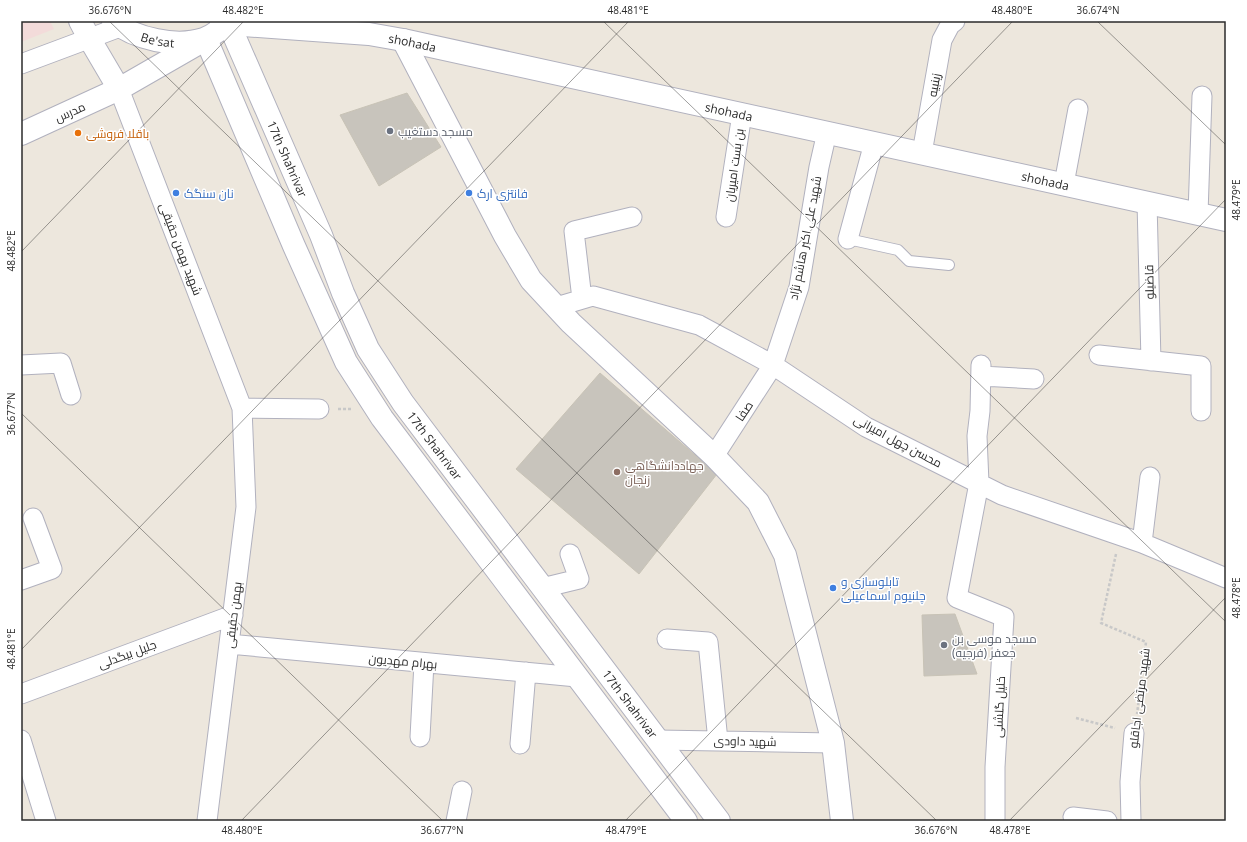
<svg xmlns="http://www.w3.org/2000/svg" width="1247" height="842" font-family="'Open Sans',Cairo,sans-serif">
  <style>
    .medical { fill: #f3dbda }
    .building { fill: #c8c4bc; stroke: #c8c3b6 }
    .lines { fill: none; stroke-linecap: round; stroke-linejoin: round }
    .service-casing { stroke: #b1b1be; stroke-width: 12 }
    .minor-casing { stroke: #b1b1be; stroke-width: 21 }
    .tertiary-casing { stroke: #b1b1be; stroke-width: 24 }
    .secondary-casing { stroke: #b1b1be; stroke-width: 24 }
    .path { stroke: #c8c8c8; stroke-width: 2.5; stroke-dasharray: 3 2; stroke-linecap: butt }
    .service { stroke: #fff; stroke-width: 10 }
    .minor { stroke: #fff; stroke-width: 19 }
    .tertiary { stroke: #fff; stroke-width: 22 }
    .secondary { stroke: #fff; stroke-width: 22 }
    .ticks { fill: none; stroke: #2b2b2b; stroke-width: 1; stroke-opacity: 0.45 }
    .worship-dot { fill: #6b7280; stroke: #fff; stroke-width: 1.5 }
    .food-dot { fill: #e8710a; stroke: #fff; stroke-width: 1.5 }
    .shop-dot { fill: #3f7fe0; stroke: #fff; stroke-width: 1.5 }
    .education-dot { fill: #8d6e63; stroke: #fff; stroke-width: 1.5 }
    .labels { text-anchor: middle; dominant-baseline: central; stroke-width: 3; stroke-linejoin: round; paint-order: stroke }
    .street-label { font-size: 12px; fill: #2b2b2b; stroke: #fff }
    .worship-label { font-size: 12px; fill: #5b616d; stroke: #fff; text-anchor: start }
    .food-label { font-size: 12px; fill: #c56008; stroke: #fff; text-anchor: start }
    .shop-label { font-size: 12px; fill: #366cbe; stroke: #fff; text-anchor: start }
    .education-label { font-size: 12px; fill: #785e54; stroke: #fff; text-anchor: start }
    .neatline { fill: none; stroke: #2b2b2b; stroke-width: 1.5 }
    .ticks-label { font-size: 10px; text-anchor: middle; fill: #2b2b2b }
  </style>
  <rect width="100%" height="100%" fill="#ede7dd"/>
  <path class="medical" d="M21 21H50L54 29 21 42Z"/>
  <path class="building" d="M407 93 441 147 379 186 340 115Z
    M600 373 717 474 639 574 516 469Z
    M955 614 977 674 924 676 922 615Z"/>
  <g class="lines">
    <g class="service-casing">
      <path id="service" d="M848 239 898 250 909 261 949 265"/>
    </g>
    <g class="minor-casing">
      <path id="minor" d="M21 64 120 27
        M119 89 242 408 246 507 207 821
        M922 153 942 40 950 25 955 21
        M1064 184 1078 109
        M1147 202 1151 361
        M1198 214 1202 96
        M726 217 742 114
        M848 239 874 143
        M582 299 574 231 632 217
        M556 307 593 296 699 325 773 365 866 427 1002 495 1142 543 1226 578
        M1099 355 1201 366V411
        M21 365 61 363 71 395
        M981 365 980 411 977 436 979 483 957 598 1004 617 995 767V821
        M981 376 1034 379
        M242 408 319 409
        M714 456 773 365 799 287 819 167 827 132
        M1142 543 1150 477
        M21 580 52 569 33 518
        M542 588 579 579 570 554
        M667 639 708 642 718 741
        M229 644 577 677
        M21 694 233 615
        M420 737 424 663
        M21 740 46 821
        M657 740 833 743
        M520 744 526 672
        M1073 817 1107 821
        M456 821 462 791
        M1131 821 1130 782 1134 733"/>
    </g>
    <g class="tertiary-casing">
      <path id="tertiary" d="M403 40 505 236 531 280 571 323 714 456 758 502 785 555 833 743 842 821
        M21 134 119 89 206 39"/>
    </g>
    <g class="secondary-casing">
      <g id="secondary">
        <path d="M80 21 89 38 119 89"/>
        <path id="s1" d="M113 21C135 39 176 48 204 39 209 37 214 34 218 31"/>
        <path id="s2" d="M221 21 229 24 369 34 403 40 1226 220"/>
        <path id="s3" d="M229 24 321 235 343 293 368 349 403 403 719 821"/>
        <path d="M206 39 294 246 346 362 382 418 686 821"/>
      </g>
    </g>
    <path class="path" d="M338 409H351
      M1116 554 1101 623 1146 642 1137 714
      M1076 718 1115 728"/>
    <use href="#service" class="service"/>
    <use href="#minor" class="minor"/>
    <use href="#tertiary" class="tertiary"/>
    <use href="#secondary" class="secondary"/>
  </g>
  <path class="ticks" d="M109 21 937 821M603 21 1226 622M1097 21 1226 145M21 252 244 21M21 413 443 821M21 650 629 21M241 821 1013 21M625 821 1226 199M1009 821 1226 597"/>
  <g class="worship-dot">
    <circle cx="390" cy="131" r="4"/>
    <circle cx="944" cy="645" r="4"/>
  </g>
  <circle class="food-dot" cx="78" cy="133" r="4"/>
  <g class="shop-dot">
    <circle cx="176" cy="193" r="4"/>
    <circle cx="469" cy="193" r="4"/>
    <circle cx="833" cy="588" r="4"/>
  </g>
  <circle class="education-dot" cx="617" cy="472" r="4"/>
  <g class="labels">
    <g class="street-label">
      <text stroke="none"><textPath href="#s1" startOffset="49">Be'sat</textPath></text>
      <text stroke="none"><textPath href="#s2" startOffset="193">shohada</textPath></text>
      <text transform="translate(934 85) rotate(-80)">زینبیه</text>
      <text stroke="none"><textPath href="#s2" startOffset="517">shohada</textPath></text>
      <text transform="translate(70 112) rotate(-24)">مدرس</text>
      <text stroke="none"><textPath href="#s3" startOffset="147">17th Shahrivar</textPath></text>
      <text transform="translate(734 165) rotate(-82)">بن بست امیریان</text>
      <text stroke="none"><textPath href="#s2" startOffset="841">shohada</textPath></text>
      <text transform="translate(805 238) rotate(-79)">شهید علی اکبر هاشم نژاد</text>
      <text transform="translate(181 249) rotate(69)">شهید بهمن حقیقی</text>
      <text transform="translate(1149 282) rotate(-91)">قاضیلو</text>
      <text transform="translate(744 411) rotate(-57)">صفا</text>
      <text transform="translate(898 441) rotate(28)">محسن چهل امیرانی</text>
      <text stroke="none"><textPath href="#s3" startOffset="471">17th Shahrivar</textPath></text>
      <text transform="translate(233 615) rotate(-83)">بهمن حقیقی</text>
      <text transform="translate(127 654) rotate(-20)">جلیل بیگدلی</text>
      <text transform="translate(403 661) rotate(5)">بهرام مهدیون</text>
      <text transform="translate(1139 698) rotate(-83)">شهید مرتضی اجاقلو</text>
      <text stroke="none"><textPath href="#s3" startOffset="795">17th Shahrivar</textPath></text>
      <text transform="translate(999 707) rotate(-87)">خلیل گلشنی</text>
      <text transform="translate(745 741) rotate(1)">شهید داودی</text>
    </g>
    <g class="worship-label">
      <text x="398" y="131">مسجد دستغیب</text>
      <text x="952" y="638">مسجد موسی بن<tspan x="952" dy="14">جعفر (فرجیه)</tspan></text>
    </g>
    <g class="food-label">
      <text x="86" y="133">باقلا فروشی</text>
    </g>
    <g class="shop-label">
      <text x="184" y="193">نان سنگک</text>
      <text x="477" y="193">فانتزی ارک</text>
      <text x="841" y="581">تابلوسازی و<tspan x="841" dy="14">چلنیوم اسماعیلی</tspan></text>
    </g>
    <g class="education-label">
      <text x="625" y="465">جهاددانشگاهی<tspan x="625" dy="14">زنجان</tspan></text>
    </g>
  </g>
  <rect width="1247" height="842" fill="none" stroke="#ffffff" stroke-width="44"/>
  <rect x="22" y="22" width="1203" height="798" class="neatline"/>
  <g class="ticks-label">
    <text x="110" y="14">36.676°N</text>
    <text x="243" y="14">48.482°E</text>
    <text x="628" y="14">48.481°E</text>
    <text x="1012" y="14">48.480°E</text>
    <text x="1098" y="14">36.674°N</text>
    <text transform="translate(1236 200) rotate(-90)" y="4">48.479°E</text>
    <text transform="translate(11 251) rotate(-90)" y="4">48.482°E</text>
    <text transform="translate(11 414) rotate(-90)" y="4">36.677°N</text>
    <text transform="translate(1236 598) rotate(-90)" y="4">48.478°E</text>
    <text transform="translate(11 649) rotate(-90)" y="4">48.481°E</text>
    <text x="242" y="834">48.480°E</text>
    <text x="442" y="834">36.677°N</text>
    <text x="626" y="834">48.479°E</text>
    <text x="936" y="834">36.676°N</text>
    <text x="1010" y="834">48.478°E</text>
  </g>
</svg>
